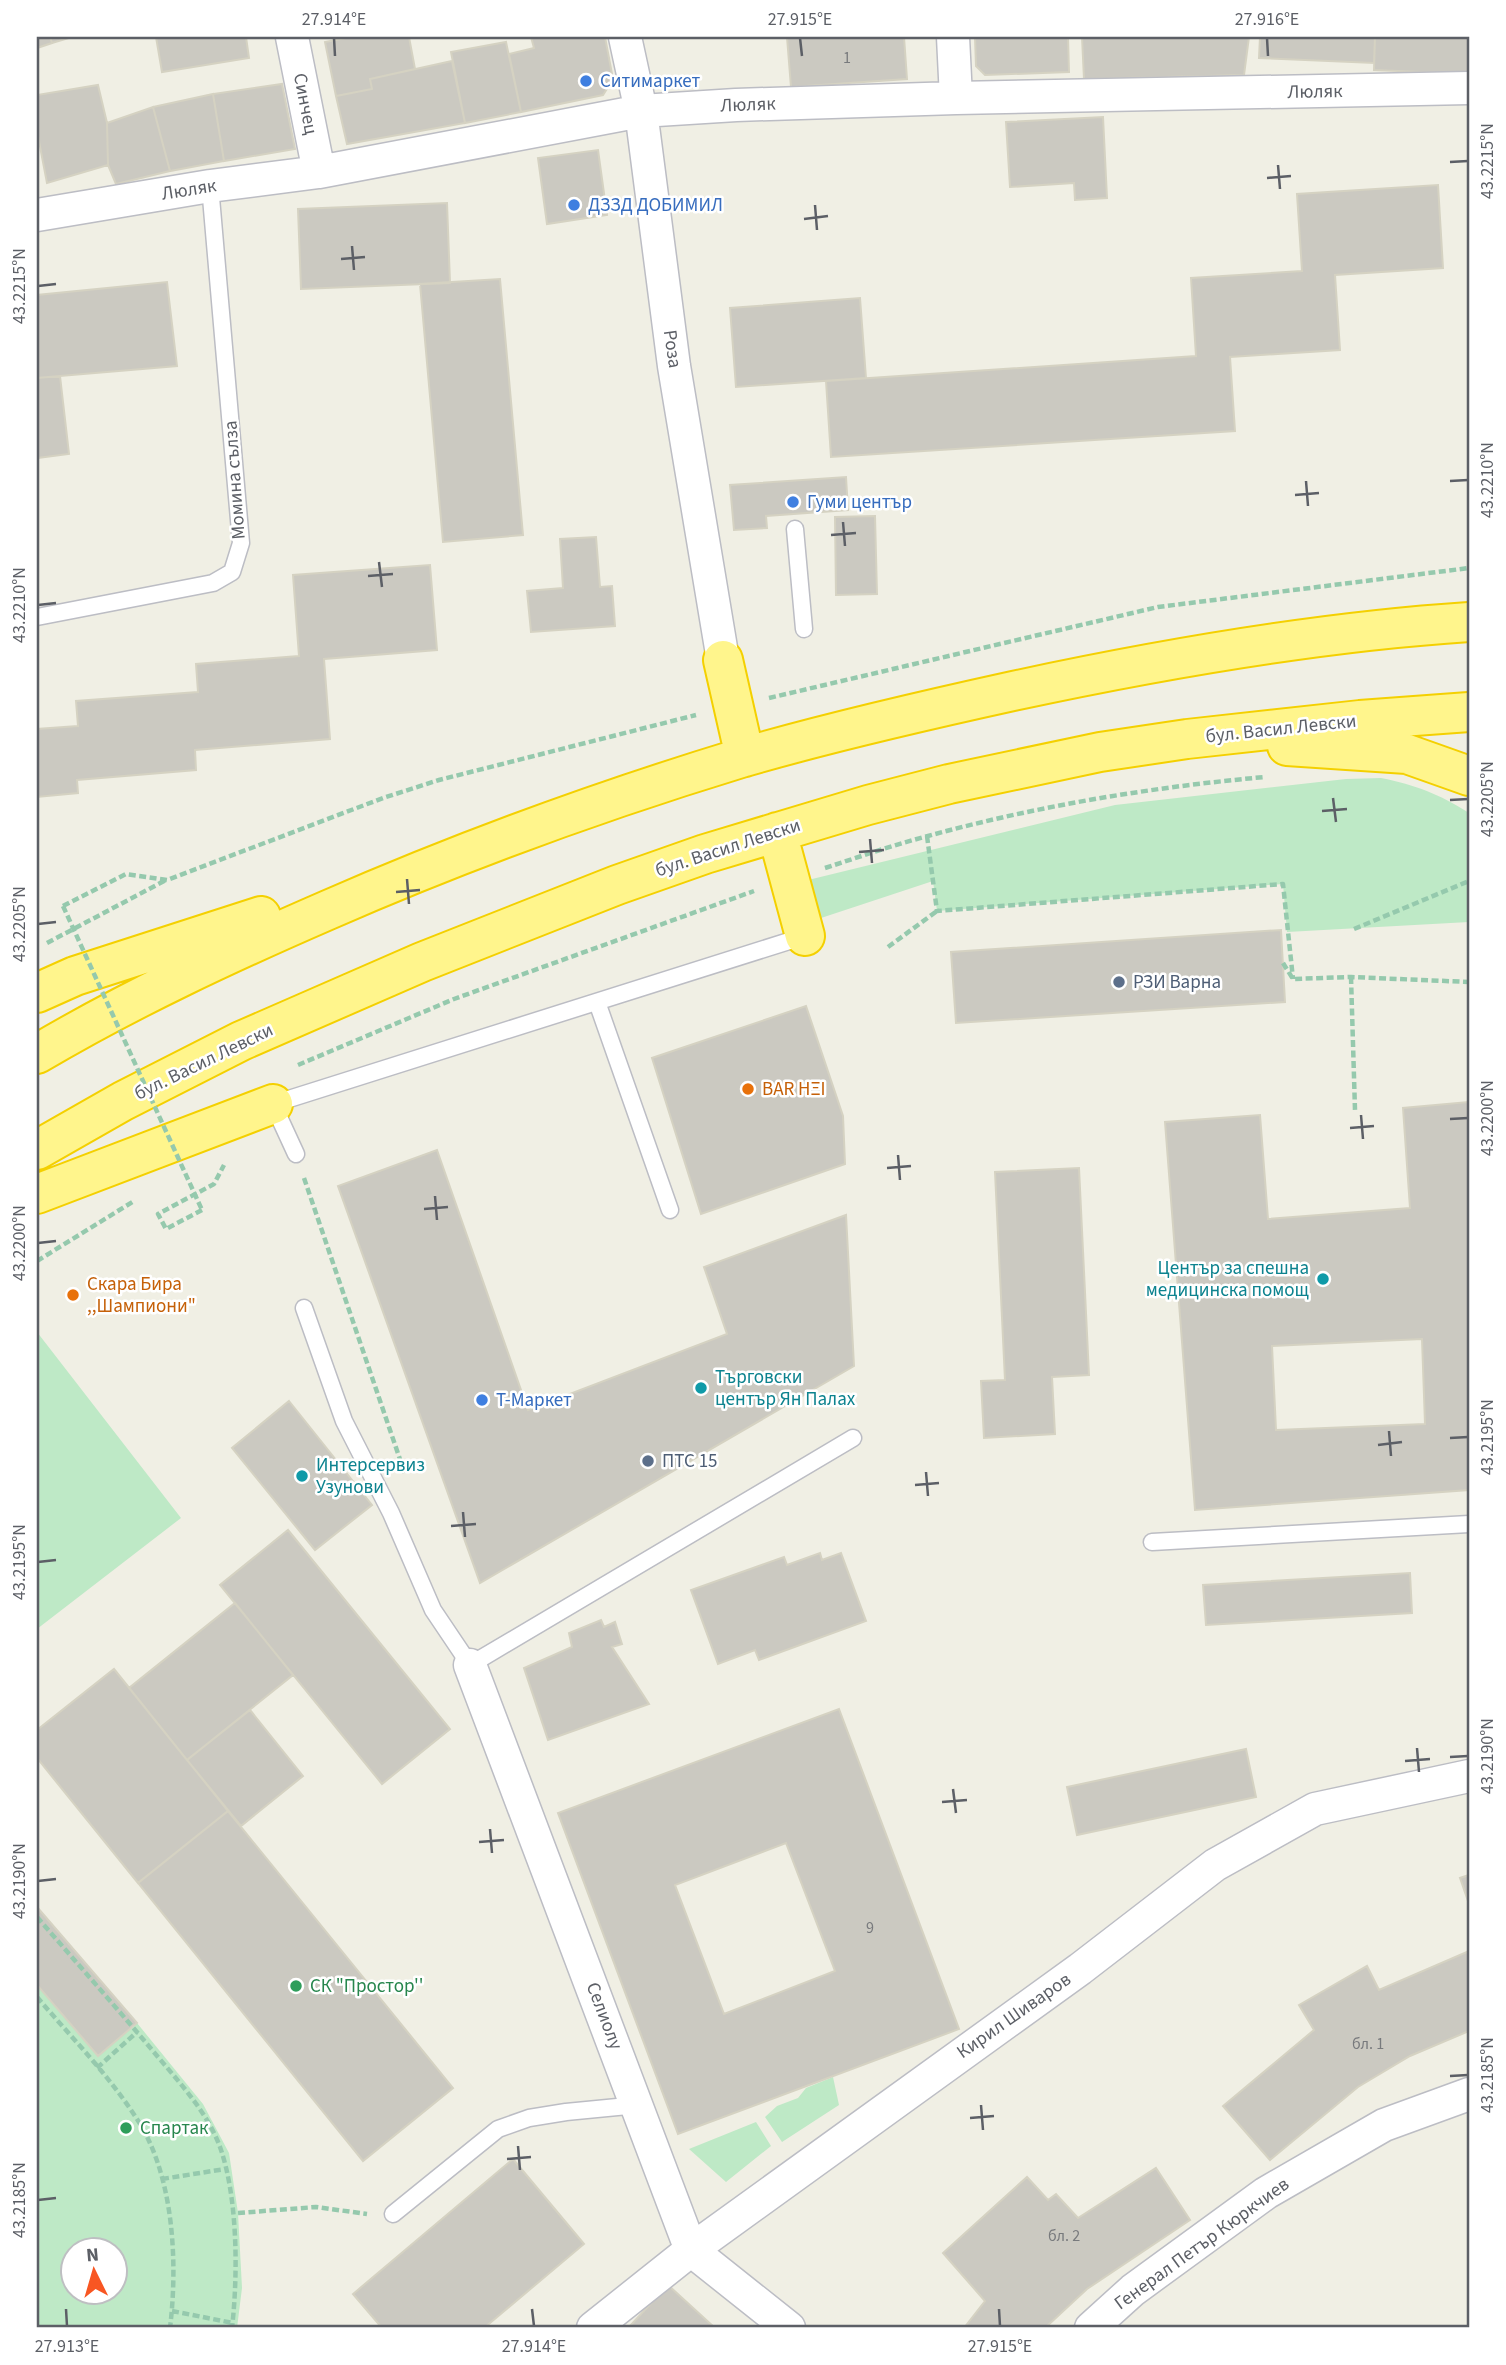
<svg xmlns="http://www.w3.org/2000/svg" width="1506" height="2365" font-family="'Source Sans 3',sans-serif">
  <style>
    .green { fill: #bee9c6; fill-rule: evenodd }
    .building { fill: #cbc9c1; stroke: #d5d2c2; stroke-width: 2; fill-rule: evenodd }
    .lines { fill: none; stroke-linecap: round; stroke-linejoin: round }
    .lane-casing { stroke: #bcbdc4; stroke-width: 19 }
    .street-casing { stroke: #bcbdc4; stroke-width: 35 }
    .highway-casing { stroke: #f4d000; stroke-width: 42 }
    .path { stroke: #95c9ad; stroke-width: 4.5; stroke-dasharray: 7 3.5; stroke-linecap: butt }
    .lane { stroke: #fff; stroke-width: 16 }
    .street { stroke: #fff; stroke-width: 32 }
    .highway { stroke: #fff58c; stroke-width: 38 }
    .path-bridge { stroke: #95c9ad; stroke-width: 4.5; stroke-dasharray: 7 3.5; stroke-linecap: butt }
    .ticks { fill: none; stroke: #5c5f66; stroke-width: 2.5 }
    .shop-dot { fill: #3f7fe0; stroke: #fff; stroke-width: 2.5 }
    .service-dot { fill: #5c6f8a; stroke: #fff; stroke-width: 2.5 }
    .food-dot { fill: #e8710a; stroke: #fff; stroke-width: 2.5 }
    .culture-dot { fill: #0f9aa8; stroke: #fff; stroke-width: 2.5 }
    .leisure-dot { fill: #2e9e5b; stroke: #fff; stroke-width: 2.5 }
    .labels { text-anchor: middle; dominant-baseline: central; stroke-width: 5; stroke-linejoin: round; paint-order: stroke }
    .number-label { font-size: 16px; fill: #787a7d }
    .shop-label { font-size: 19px; fill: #366cbe; stroke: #fff; text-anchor: start }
    .street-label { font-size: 19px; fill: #5c5f66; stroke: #fff }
    .service-label { font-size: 19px; fill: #4e5e75; stroke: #fff; text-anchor: start }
    .food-label { font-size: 19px; fill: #c56008; stroke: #fff; text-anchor: start }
    .culture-label { font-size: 19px; fill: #0d838f; stroke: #fff; text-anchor: start }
    .leisure-label { font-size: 19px; fill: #27864d; stroke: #fff; text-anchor: start }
    .neatline { fill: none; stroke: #5c5f66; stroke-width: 2.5 }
    .ticks-label { font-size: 18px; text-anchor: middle; fill: #5c5f66 }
  </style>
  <rect width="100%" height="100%" fill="#f0efe4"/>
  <path class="green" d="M1381 778C1416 785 1439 794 1469 813V922L1287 932 1283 884 937 911 933 881 818 919 804 881 1115 805 1346 779Z
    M37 1332 181 1518 37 1629Z
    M37 1907 137 2023 203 2104 229 2153 238 2213 242 2288 237 2328H37ZM74 2250H116V2292H74Z
    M833 2077 839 2105 782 2142 765 2117 777 2106 798 2098 806 2088Z
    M756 2122 771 2146 726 2182 689 2149Z"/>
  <path class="building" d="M37 37H50L52 43 37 48Z
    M50 37H72L52 43Z
    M156 37H246L249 58 162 72Z
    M351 37H409L415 69 370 79 372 89 336 96 325 42Z
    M531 37H605L613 79 603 95 521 112 509 54 534 48Z
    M787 37H904L907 79 791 87Z
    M975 37H1068L1069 72 985 75 976 66Z
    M1082 37H1249L1244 75 1084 79Z
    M1260 37H1375L1374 63 1259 58Z
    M1375 37H1469V74L1374 70Z
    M506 42 521 112 465 123 451 52Z
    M452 61 465 123 347 144 336 96 372 89 370 79Z
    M282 84 295 149 224 161 213 94Z
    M98 85 107 123 108 165 47 183 37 131V95Z
    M213 94 224 161 170 171 153 107Z
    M153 107 170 171 116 184 108 165 107 123Z
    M1103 117 1107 198 1075 200 1074 183 1010 187 1006 122Z
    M598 150 607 215 547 224 538 158Z
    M1438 185 1443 268 1335 275 1340 350 1230 357 1235 431 831 457 826 381 1196 356 1191 278 1302 271 1297 194Z
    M447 203 450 283 301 289 298 209Z
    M500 279 523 535 443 542 420 284Z
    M167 282 177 366 37 378V295Z
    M860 298 866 378 736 387 730 308Z
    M60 376 69 454 37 458V378Z
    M846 477 848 510 766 516 767 528 734 530 730 485Z
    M875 516 877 594 836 595 835 517Z
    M596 537 600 587 612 586 615 626 531 632 527 591 563 588 560 539Z
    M430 565 437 650 324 659 330 739 195 750 196 770 77 780 78 793 37 797V729L78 726 76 701 198 692 196 664 299 656 293 575Z
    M1281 930 1285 1002 956 1023 951 952Z
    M806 1006 843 1116 845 1164 701 1214 652 1058Z
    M1468 1102 1469 1490 1195 1510 1165 1122 1260 1115 1268 1219 1410 1208 1403 1108ZM1422 1339 1425 1424 1276 1430 1272 1346Z
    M437 1150 528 1410 727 1334 704 1267 846 1215 854 1366 480 1583 338 1186Z
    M1079 1168 1089 1375 1052 1377 1055 1434 984 1438 981 1381 1005 1380 995 1172Z
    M289 1401 372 1505 315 1550 232 1448Z
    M288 1530 450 1729 382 1784 220 1585Z
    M820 1553 822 1560 841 1553 866 1621 759 1660 755 1650 718 1664 691 1590 784 1557 787 1565Z
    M1410 1573 1412 1613 1206 1625 1203 1585Z
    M235 1603 293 1675 187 1760 129 1688Z
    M601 1620 604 1627 615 1622 622 1644 612 1647 649 1704 548 1740 524 1668 572 1647 569 1633Z
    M114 1669 228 1811 138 1883 37 1758V1730Z
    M839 1709 959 2029 678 2134 558 1813ZM786 1843 835 1971 724 2014 675 1885Z
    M250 1710 303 1776 241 1826 187 1760Z
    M1246 1749 1256 1797 1077 1835 1067 1787Z
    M228 1811 453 2088 363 2161 138 1883Z
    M1469 1875V1904L1460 1878Z
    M37 1907 137 2023 98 2056 37 1985Z
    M1469 1951V2031L1410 2056 1358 2087 1270 2160 1223 2106 1314 2030 1299 2005 1367 1966 1379 1990Z
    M513 2159 584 2244 484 2328H382L353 2294Z
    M1156 2168 1190 2220 1087 2289 1045 2328H964L985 2301 943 2253 1027 2177 1048 2200 1056 2194 1078 2218Z
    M668 2285 714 2327 713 2328H628Z"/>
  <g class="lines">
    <g class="lane-casing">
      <path id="lane" d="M795 529 804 629
        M37 617 213 583 232 572 241 543 210 186
        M597 1002 670 1210
        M296 1154 273 1104 805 936
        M304 1308 344 1421 391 1513 433 1610 470 1665 853 1438
        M1152 1542 1469 1524
        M393 2214 498 2129 529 2118 566 2112 638 2105"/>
    </g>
    <g class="street-casing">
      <path id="street" d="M292 37 319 172
        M625 37 641 111 674 366 723 660
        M953 37 956 98
        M37 215 210 186 319 172 641 111 736 105 956 98 1469 88
        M470 1665 691 2250 789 2328
        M593 2328 691 2250 1080 1969 1215 1865 1315 1809 1469 1776
        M1091 2328 1133 2290 1266 2193 1384 2125 1469 2094"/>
    </g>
    <g class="highway-casing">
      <path id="highway" d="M723 660 745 757
        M1287 746 1407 754 1469 776
        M777 832 805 936
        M37 993 75 976 261 916
        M37 1054C130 999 229 953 328 910 463 851 600 801 741 758 830 732 922 711 1013 691 1162 659 1316 632 1469 622
        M37 1150 123 1101 241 1041 422 962 617 885 705 854 868 805 949 784 1100 752 1187 739 1360 720 1469 712
        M37 1194 273 1104"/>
    </g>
    <path class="path" d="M769 698 1158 607 1469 568
      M927 836 937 911 1283 884 1293 979
      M825 868C859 857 893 845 928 836 1037 806 1152 787 1265 777
      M63 906 126 874 167 880 383 798 439 780 696 715
      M1354 929 1469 881
      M47 943 166 880
      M888 947 937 911
      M1283 963 1293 979 1351 977 1469 982
      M1351 977 1355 1110
      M298 1065 454 999 754 891
      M304 1178 405 1474
      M202 1210 166 1229 158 1214 214 1184 224 1165
      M37 1261 134 1201
      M37 1917C76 1962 115 2006 153 2051 177 2080 207 2111 220 2147 238 2198 238 2275 232 2328
      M37 1997C70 2036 107 2073 135 2116 174 2173 178 2262 170 2328
      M97 2068 137 2032
      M162 2179 225 2169
      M238 2213 316 2207 367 2214
      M172 2311 233 2323"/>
    <use href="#lane" class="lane"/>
    <use href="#street" class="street"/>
    <use href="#highway" class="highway"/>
    <path class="path-bridge" d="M63 906 202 1210"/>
  </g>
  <path class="ticks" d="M334 38 335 56M800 38 802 56M1267 38 1268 56M1450 162 1468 161M1278 165 1280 189M1267 178 1291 176M815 205 817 230M804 219 828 216M352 246 354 270M341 259 365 257M38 286 56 284M1306 481 1308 506M1450 481 1468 480M1295 495 1319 493M843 522 845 546M831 535 856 533M379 562 382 587M368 576 393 574M38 605 56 603M1333 798 1336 822M1450 800 1468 799M1322 811 1347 809M870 839 872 863M859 852 884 850M407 879 409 904M396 892 420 890M38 924 56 922M1361 1115 1363 1139M1450 1119 1468 1118M1350 1128 1374 1126M898 1155 900 1180M887 1168 911 1166M435 1196 437 1220M424 1209 448 1207M38 1243 56 1241M1389 1431 1391 1456M1450 1438 1468 1437M1378 1445 1402 1442M926 1472 928 1496M915 1485 939 1483M463 1512 465 1537M451 1526 476 1524M38 1562 56 1560M1417 1748 1419 1772M1450 1757 1468 1756M1405 1761 1430 1759M953 1789 956 1813M942 1802 967 1800M490 1829 492 1853M479 1842 504 1840M38 1881 56 1879M1450 2076 1468 2075M981 2105 983 2130M970 2118 994 2116M518 2146 520 2170M507 2159 531 2157M38 2200 56 2198M66 2309 67 2326M532 2309 534 2326M999 2309 1000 2326"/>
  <g class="shop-dot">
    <circle cx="586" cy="81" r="7"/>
    <circle cx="574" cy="205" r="7"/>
    <circle cx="793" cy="502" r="7"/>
    <circle cx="482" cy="1400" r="7"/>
  </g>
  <g class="service-dot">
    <circle cx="1119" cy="982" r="7"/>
    <circle cx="648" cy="1461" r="7"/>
  </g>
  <g class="food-dot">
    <circle cx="748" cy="1089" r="7"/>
    <circle cx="73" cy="1295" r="7"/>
  </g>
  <g class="culture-dot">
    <circle cx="1323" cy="1279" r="7"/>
    <circle cx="701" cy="1388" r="7"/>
    <circle cx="302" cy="1476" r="7"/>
  </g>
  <g class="leisure-dot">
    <circle cx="296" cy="1986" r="7"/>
    <circle cx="126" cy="2128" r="7"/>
  </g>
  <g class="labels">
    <g class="number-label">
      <text x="847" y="58">1</text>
      <text x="870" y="1928">9</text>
      <text x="1368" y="2044">бл. 1</text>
      <text x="1064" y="2236">бл. 2</text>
    </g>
    <g class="shop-label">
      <text x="600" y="81">Ситимаркет</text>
      <text x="588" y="205">ДЗЗД ДОБИМИЛ</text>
      <text x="807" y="502">Гуми център</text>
      <text x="496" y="1400">Т-Маркет</text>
    </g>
    <g class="street-label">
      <text transform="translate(1315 92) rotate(-1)">Люляк</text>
      <text transform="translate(305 104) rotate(79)">Синчец</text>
      <text transform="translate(748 105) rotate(-2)">Люляк</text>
      <text transform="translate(189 190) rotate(-9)">Люляк</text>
      <text transform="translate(672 349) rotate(82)">Роза</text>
      <text transform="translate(235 480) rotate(-94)">Момина сълза</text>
      <text transform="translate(1281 729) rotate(-6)">бул. Васил Левски</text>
      <text transform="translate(728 848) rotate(-18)">бул. Васил Левски</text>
      <text transform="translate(204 1062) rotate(-26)">бул. Васил Левски</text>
      <text transform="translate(604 2016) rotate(69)">Селиолу</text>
      <text transform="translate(1014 2016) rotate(-35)">Кирил Шиваров</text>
      <text transform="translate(1202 2244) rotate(-36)">Генерал Петър Кюркчиев</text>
    </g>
    <g class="service-label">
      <text x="1133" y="982">РЗИ Варна</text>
      <text x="662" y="1461">ПТС 15</text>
    </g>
    <g class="food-label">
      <text x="762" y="1089">BAR HΞI</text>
      <text x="87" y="1284">Скара Бира<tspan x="87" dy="22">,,Шампиони"</tspan></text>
    </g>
    <g class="culture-label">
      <text x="1309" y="1268" text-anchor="end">Център за спешна<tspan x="1309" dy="22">медицинска помощ</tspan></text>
      <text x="715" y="1377">Търговски<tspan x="715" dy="22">център Ян Палах</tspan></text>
      <text x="316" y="1465">Интерсервиз<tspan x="316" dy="22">Узунови</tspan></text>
    </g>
    <g class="leisure-label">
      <text x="310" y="1986">СК "Простор''</text>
      <text x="140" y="2128">Спартак</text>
    </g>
  </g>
  <rect width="1506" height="2365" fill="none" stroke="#ffffff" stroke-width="77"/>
  <g transform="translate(94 2271) rotate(355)"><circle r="33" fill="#ffffff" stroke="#bebfc2" stroke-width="2"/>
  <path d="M0-5L12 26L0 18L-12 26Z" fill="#f85622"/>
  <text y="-10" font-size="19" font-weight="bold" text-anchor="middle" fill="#5c5f66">N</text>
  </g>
  <rect x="38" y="38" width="1430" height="2288" class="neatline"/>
  <g class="ticks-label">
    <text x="334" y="25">27.914°E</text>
    <text x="800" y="25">27.915°E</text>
    <text x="1267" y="25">27.916°E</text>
    <text transform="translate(1487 161) rotate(-90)" y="6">43.2215°N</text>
    <text transform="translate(19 286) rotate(-90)" y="6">43.2215°N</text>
    <text transform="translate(1487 480) rotate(-90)" y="6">43.2210°N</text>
    <text transform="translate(19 605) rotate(-90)" y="6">43.2210°N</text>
    <text transform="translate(1487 799) rotate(-90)" y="6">43.2205°N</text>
    <text transform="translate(19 924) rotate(-90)" y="6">43.2205°N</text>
    <text transform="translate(1487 1118) rotate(-90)" y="6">43.2200°N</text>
    <text transform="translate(19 1243) rotate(-90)" y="6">43.2200°N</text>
    <text transform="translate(1487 1437) rotate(-90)" y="6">43.2195°N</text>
    <text transform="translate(19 1562) rotate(-90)" y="6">43.2195°N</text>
    <text transform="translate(1487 1756) rotate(-90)" y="6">43.2190°N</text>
    <text transform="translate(19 1881) rotate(-90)" y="6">43.2190°N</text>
    <text transform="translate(1487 2075) rotate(-90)" y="6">43.2185°N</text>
    <text transform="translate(19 2200) rotate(-90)" y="6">43.2185°N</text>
    <text x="67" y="2352">27.913°E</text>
    <text x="534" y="2352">27.914°E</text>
    <text x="1000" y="2352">27.915°E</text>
  </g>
</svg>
